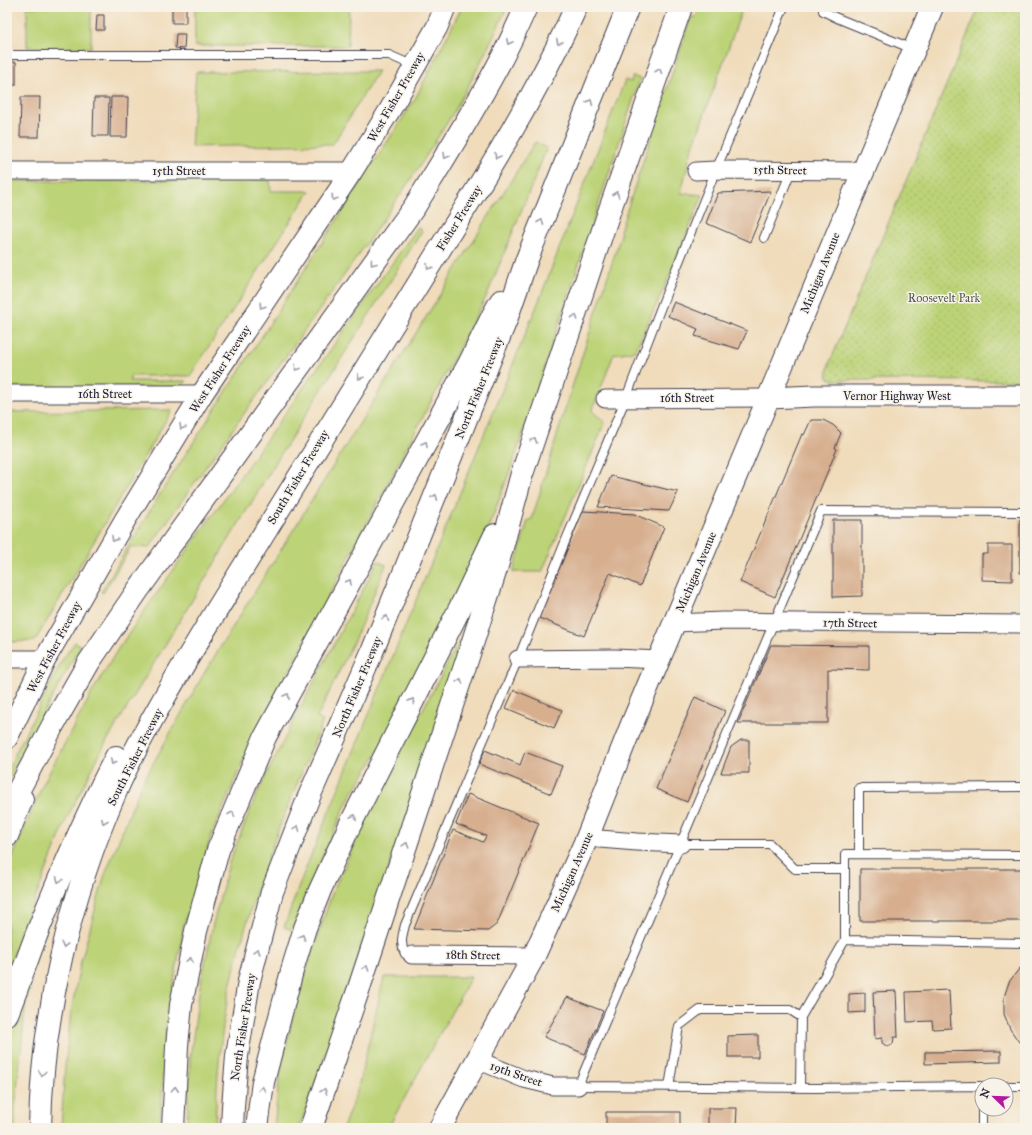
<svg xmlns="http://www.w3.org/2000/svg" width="1032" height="1135" font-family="'IM FELL Great Primer',serif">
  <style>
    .grass { fill: #bcd377; stroke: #6f7a59 }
    .park { fill: url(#park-dots); stroke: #6f7a59 }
    .building { fill: #d7af8f }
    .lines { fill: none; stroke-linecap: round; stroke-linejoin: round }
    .service-casing { stroke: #413e4e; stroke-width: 10 }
    .minor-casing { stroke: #413e4e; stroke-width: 19 }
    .tertiary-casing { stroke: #413e4e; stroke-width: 23 }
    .primary-casing { stroke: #413e4e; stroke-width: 24 }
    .motorway-casing { stroke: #413e4e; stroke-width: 24 }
    .service { stroke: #fff; stroke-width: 8 }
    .minor { stroke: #fff; stroke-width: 17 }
    .tertiary { stroke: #fff; stroke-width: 21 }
    .primary { stroke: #fff; stroke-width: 22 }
    .motorway { stroke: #fff; stroke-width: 22 }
    .oneway { stroke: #9c9ca7 }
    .labels { text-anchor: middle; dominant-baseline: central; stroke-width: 3; stroke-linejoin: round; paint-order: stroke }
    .street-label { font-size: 12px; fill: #22223b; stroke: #f7f3e8 }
    .park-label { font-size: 12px; fill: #50574d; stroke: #f7f3e8 }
  </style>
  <defs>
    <pattern id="park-dots" width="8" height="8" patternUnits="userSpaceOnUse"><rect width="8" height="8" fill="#bcd377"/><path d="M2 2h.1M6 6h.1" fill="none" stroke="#a1b568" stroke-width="1.8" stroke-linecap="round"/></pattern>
  </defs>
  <rect width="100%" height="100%" fill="#f7f3e8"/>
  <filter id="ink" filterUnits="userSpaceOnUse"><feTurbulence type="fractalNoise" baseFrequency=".025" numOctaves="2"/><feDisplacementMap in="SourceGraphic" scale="8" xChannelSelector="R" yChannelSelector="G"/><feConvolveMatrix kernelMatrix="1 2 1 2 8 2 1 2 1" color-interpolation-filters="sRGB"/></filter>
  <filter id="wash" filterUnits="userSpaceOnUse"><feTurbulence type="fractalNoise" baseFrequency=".012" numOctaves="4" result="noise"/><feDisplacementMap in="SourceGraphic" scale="16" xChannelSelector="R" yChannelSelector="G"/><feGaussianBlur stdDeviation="0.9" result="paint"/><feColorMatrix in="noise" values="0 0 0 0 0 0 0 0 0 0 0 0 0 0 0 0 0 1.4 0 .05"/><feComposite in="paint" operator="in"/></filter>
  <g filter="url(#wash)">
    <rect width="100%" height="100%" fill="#f0dbba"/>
    <path class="grass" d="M27 7H91V48L27 47Z
      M195 7H349L348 46H195Z
      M462 7H507C487 50 466 94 440 134 418 170 393 205 369 240 297 343 220 444 149 548L131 547 103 593 101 592 160 494 415 99Z
      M700 7H743L690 155 681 193 703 195 661 295 635 351 614 354 592 411 605 422 542 572H513L528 520 532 519 566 406 621 235 620 231 691 17H696Z
      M378 71 333 144 191 147 196 72Z
      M633 76 640 79 516 454 493 516 462 586 381 747 348 800 323 856 292 930 284 927 303 875 538 303 625 80 631 82Z
      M535 142 547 148 487 295 249 747 211 836 184 925 166 1028 160 1128H61L65 1066 71 1012 80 965 104 877 142 783 206 670Z
      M270 180 271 191H310L190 376H130V381H187L181 387H7V181Z
      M418 227 422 231 279 457 105 744 67 818 7 970V871L42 786 94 689 118 649 162 586Z
      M172 410 35 641 7 642V412Z
      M378 561 386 565 357 634 317 718 323 721C309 756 294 790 280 825 263 870 247 919 235 966 221 1019 217 1074 215 1128H187L190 1059 199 992 213 924 229 863 256 796 297 714Z
      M75 642 81 646 24 747 7 784V772L15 754 53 679 63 659Z
      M459 642 465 645 321 1067 299 1128H274L280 1070 294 1013 311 955 333 891 395 756 415 724Z
      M384 977H471L388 1128H343L358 1088Z
      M25 987 30 989 26 1002 15 1109V1128H7V1033Z"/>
    <path class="park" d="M979 7H1025V381L833 380 827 377 829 364Z"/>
    <g id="blocks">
      <path class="building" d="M172 7H186V23H172Z
        M97 15H104V30H96Z
        M176 34H185L184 49 175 48Z
        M7 62H16V85H7Z
        M21 97H40L39 137H20Z
        M111 97H128L127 137H110Z
        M94 98H109L108 136H93Z
        M771 191 750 242 706 223 718 193Z
        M674 302 747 331 739 349 695 336 698 329 668 316Z
        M811 420H823L833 425 841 433 835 448 837 449 775 597 740 582 802 434 804 435Z
        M611 476 678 492 669 511 598 507Z
        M583 511 634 514 664 527 640 586 610 573 584 636 539 618Z
        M1020 519H1025V573H1020Z
        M833 520H862V596L833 597Z
        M988 545H1012V581L982 580V554H988Z
        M771 645 869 646V670L828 669V723H738Z
        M1024 654H1025V695H1023Z
        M514 690 562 710 554 728 506 708Z
        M695 697 725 711 687 802 656 789Z
        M741 740H749V773H721L731 747Z
        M485 750 520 765 525 752 562 766 551 794 479 764Z
        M468 794 539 823 497 924 488 931 414 929 453 830 483 842 486 836 456 824Z
        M860 869H1025V921H860Z
        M1025 965V1045L1019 1042 1010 1029 1004 1014V997L1009 982 1019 969Z
        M949 990 951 1028 933 1029 932 1021 907 1022 906 992Z
        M896 991 898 1037H894L893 1044 888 1047 882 1043V1038L875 1039 873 992Z
        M865 993V1012L849 1013V994Z
        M567 997 603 1011 585 1054 544 1037Z
        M758 1035V1057H728V1036Z
        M1001 1051V1062L925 1064V1052Z
        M708 1108H737L736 1128H708Z
        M606 1112H680V1128H606Z"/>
    </g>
  </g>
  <g filter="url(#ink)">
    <use href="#blocks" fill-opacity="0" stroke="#413e4e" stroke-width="1"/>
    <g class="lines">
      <g class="service-casing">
        <path id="service" d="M823 7V11L837 18 913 49
          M7 55H389L414 66
          M764 238 791 171
          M681 844H770L795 869H845V940L1025 943
          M859 854V788L1025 787
          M845 869V854L1025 855
          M412 955 405 954C400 943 402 937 405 925L518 659 565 542 626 398 666 294 716 170 784 7
          M801 1017 845 940
          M982 1086 816 1088 578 1086 821 511 1025 512
          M1006 1086H1025
          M669 1087 679 1026 700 1010H790L801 1017 800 1088
          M982 1128V1086"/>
      </g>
      <g class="minor-casing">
        <path id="minor" d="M7 171H352
          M696 171 716 170 863 171
          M7 394H202
          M605 399 769 398
          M675 623 723 621 886 623 1025 624
          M7 659H45
          M518 659 614 658 660 660
          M587 838 637 842 681 844
          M412 955 534 956
          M477 1060 524 1079 553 1086H578"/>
      </g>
      <g class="tertiary-casing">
        <path id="tertiary" d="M769 398 814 396H1025
          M7 738 45 659 125 520 202 394 352 171 391 108 415 66 437 27 445 7"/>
      </g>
      <g class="primary-casing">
        <path id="primary" d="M440 1128 534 956 587 838 632 724 932 7"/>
      </g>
      <g class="motorway-casing">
        <path id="motorway" d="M7 812 53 725 89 662 138 590 415 206C445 157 476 108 503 56 511 40 519 23 526 7
          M7 836 22 799
          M7 1014C19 984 29 953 41 923 64 866 88 811 116 757
          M40 1128C42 1014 70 896 116 791 128 762 144 734 159 707 186 659 215 613 244 566 306 464 370 362 433 260 484 178 536 96 576 7
          M173 1128 177 1046 181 1005 196 931 218 850 265 737 470 362 493 315 501 301
          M232 1128 233 1107 237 1056 249 981 272 892 308 799 372 652 506 320 527 259 628 7
          M257 1128 263 1082 293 967 305 928 320 890 349 827 464 600 495 535
          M311 1128 360 985 467 660 497 566 521 477 608 215 681 7"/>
      </g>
      <use href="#service" class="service"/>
      <use href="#minor" class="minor"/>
      <use href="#tertiary" class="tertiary"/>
      <use href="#primary" class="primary"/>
      <use href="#motorway" class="motorway"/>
    </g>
    <defs><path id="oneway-chevron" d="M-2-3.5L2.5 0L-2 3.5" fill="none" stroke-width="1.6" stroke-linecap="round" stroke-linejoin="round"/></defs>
    <g class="oneway">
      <use href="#oneway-chevron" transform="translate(509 42) rotate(116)"/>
      <use href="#oneway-chevron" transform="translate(559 42) rotate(117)"/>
      <use href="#oneway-chevron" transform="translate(659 71) rotate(-71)"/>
      <use href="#oneway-chevron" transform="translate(590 102) rotate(-68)"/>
      <use href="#oneway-chevron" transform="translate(446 156) rotate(121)"/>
      <use href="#oneway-chevron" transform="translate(497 156) rotate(120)"/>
      <use href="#oneway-chevron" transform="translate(616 194) rotate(-71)"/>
      <use href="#oneway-chevron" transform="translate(334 198) rotate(124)"/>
      <use href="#oneway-chevron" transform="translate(541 222) rotate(-68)"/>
      <use href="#oneway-chevron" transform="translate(373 263) rotate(126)"/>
      <use href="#oneway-chevron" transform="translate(429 267) rotate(122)"/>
      <use href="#oneway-chevron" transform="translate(262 306) rotate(124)"/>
      <use href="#oneway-chevron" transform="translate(575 317) rotate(-72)"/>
      <use href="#oneway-chevron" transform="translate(297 368) rotate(126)"/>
      <use href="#oneway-chevron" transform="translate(360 377) rotate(122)"/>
      <use href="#oneway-chevron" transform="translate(182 427) rotate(121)"/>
      <use href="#oneway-chevron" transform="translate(534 440) rotate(-72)"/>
      <use href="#oneway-chevron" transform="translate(425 444) rotate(-61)"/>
      <use href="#oneway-chevron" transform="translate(435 497) rotate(-68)"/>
      <use href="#oneway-chevron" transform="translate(114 539) rotate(120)"/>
      <use href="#oneway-chevron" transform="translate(349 582) rotate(-61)"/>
      <use href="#oneway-chevron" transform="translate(386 618) rotate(-68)"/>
      <use href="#oneway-chevron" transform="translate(460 681) rotate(-72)"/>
      <use href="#oneway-chevron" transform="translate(287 696) rotate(-61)"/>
      <use href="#oneway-chevron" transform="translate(412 701) rotate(-63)"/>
      <use href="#oneway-chevron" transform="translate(113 762) rotate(117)"/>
      <use href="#oneway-chevron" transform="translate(232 814) rotate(-68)"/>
      <use href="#oneway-chevron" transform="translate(354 817) rotate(-63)"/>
      <use href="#oneway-chevron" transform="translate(104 821) rotate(112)"/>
      <use href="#oneway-chevron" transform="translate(297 828) rotate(-69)"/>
      <use href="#oneway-chevron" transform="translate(406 845) rotate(-72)"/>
      <use href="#oneway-chevron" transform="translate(59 880) rotate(112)"/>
      <use href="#oneway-chevron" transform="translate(302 937) rotate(-72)"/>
      <use href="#oneway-chevron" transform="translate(64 945) rotate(104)"/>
      <use href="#oneway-chevron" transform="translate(257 951) rotate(-74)"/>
      <use href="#oneway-chevron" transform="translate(190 960) rotate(-78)"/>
      <use href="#oneway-chevron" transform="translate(366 968) rotate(-72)"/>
      <use href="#oneway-chevron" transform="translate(42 1073) rotate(97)"/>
      <use href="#oneway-chevron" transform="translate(175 1089) rotate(-87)"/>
      <use href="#oneway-chevron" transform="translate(262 1089) rotate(-82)"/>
      <use href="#oneway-chevron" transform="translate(324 1091) rotate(-71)"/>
    </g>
  </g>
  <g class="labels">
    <g class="street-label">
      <text transform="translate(396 97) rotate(-60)">West Fisher Freeway</text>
      <text transform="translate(780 170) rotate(1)">15th Street</text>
      <text x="179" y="171">15th Street</text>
      <text transform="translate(459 218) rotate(-58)">Fisher Freeway</text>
      <text transform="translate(820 273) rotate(-68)">Michigan Avenue</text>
      <text transform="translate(220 369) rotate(-57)">West Fisher Freeway</text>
      <text transform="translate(479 388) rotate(-68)">North Fisher Freeway</text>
      <text x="105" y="394">16th Street</text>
      <text x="897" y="396">Vernor Highway West</text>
      <text x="687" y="398">16th Street</text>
      <text transform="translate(298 477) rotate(-59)">South Fisher Freeway</text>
      <text transform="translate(696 572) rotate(-67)">Michigan Avenue</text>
      <text transform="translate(850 623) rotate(1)">17th Street</text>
      <text transform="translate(54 647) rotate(-62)">West Fisher Freeway</text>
      <text transform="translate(357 687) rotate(-67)">North Fisher Freeway</text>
      <text transform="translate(135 757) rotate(-63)">South Fisher Freeway</text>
      <text transform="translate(572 872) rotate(-66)">Michigan Avenue</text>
      <text transform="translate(473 955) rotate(1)">18th Street</text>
      <text transform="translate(243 1027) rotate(-81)">North Fisher Freeway</text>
      <text transform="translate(516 1074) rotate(19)">19th Street</text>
    </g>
    <g class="park-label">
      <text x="944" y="298">Roosevelt Park</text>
    </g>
  </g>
  <rect width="1032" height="1135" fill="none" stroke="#f7f3e8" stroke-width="24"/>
  <g transform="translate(994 1097) rotate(293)"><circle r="19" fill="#f7f3e8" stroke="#a29fa3"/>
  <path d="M0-3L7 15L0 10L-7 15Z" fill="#b5179e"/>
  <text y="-6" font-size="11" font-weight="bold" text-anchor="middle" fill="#22223b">N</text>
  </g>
</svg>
